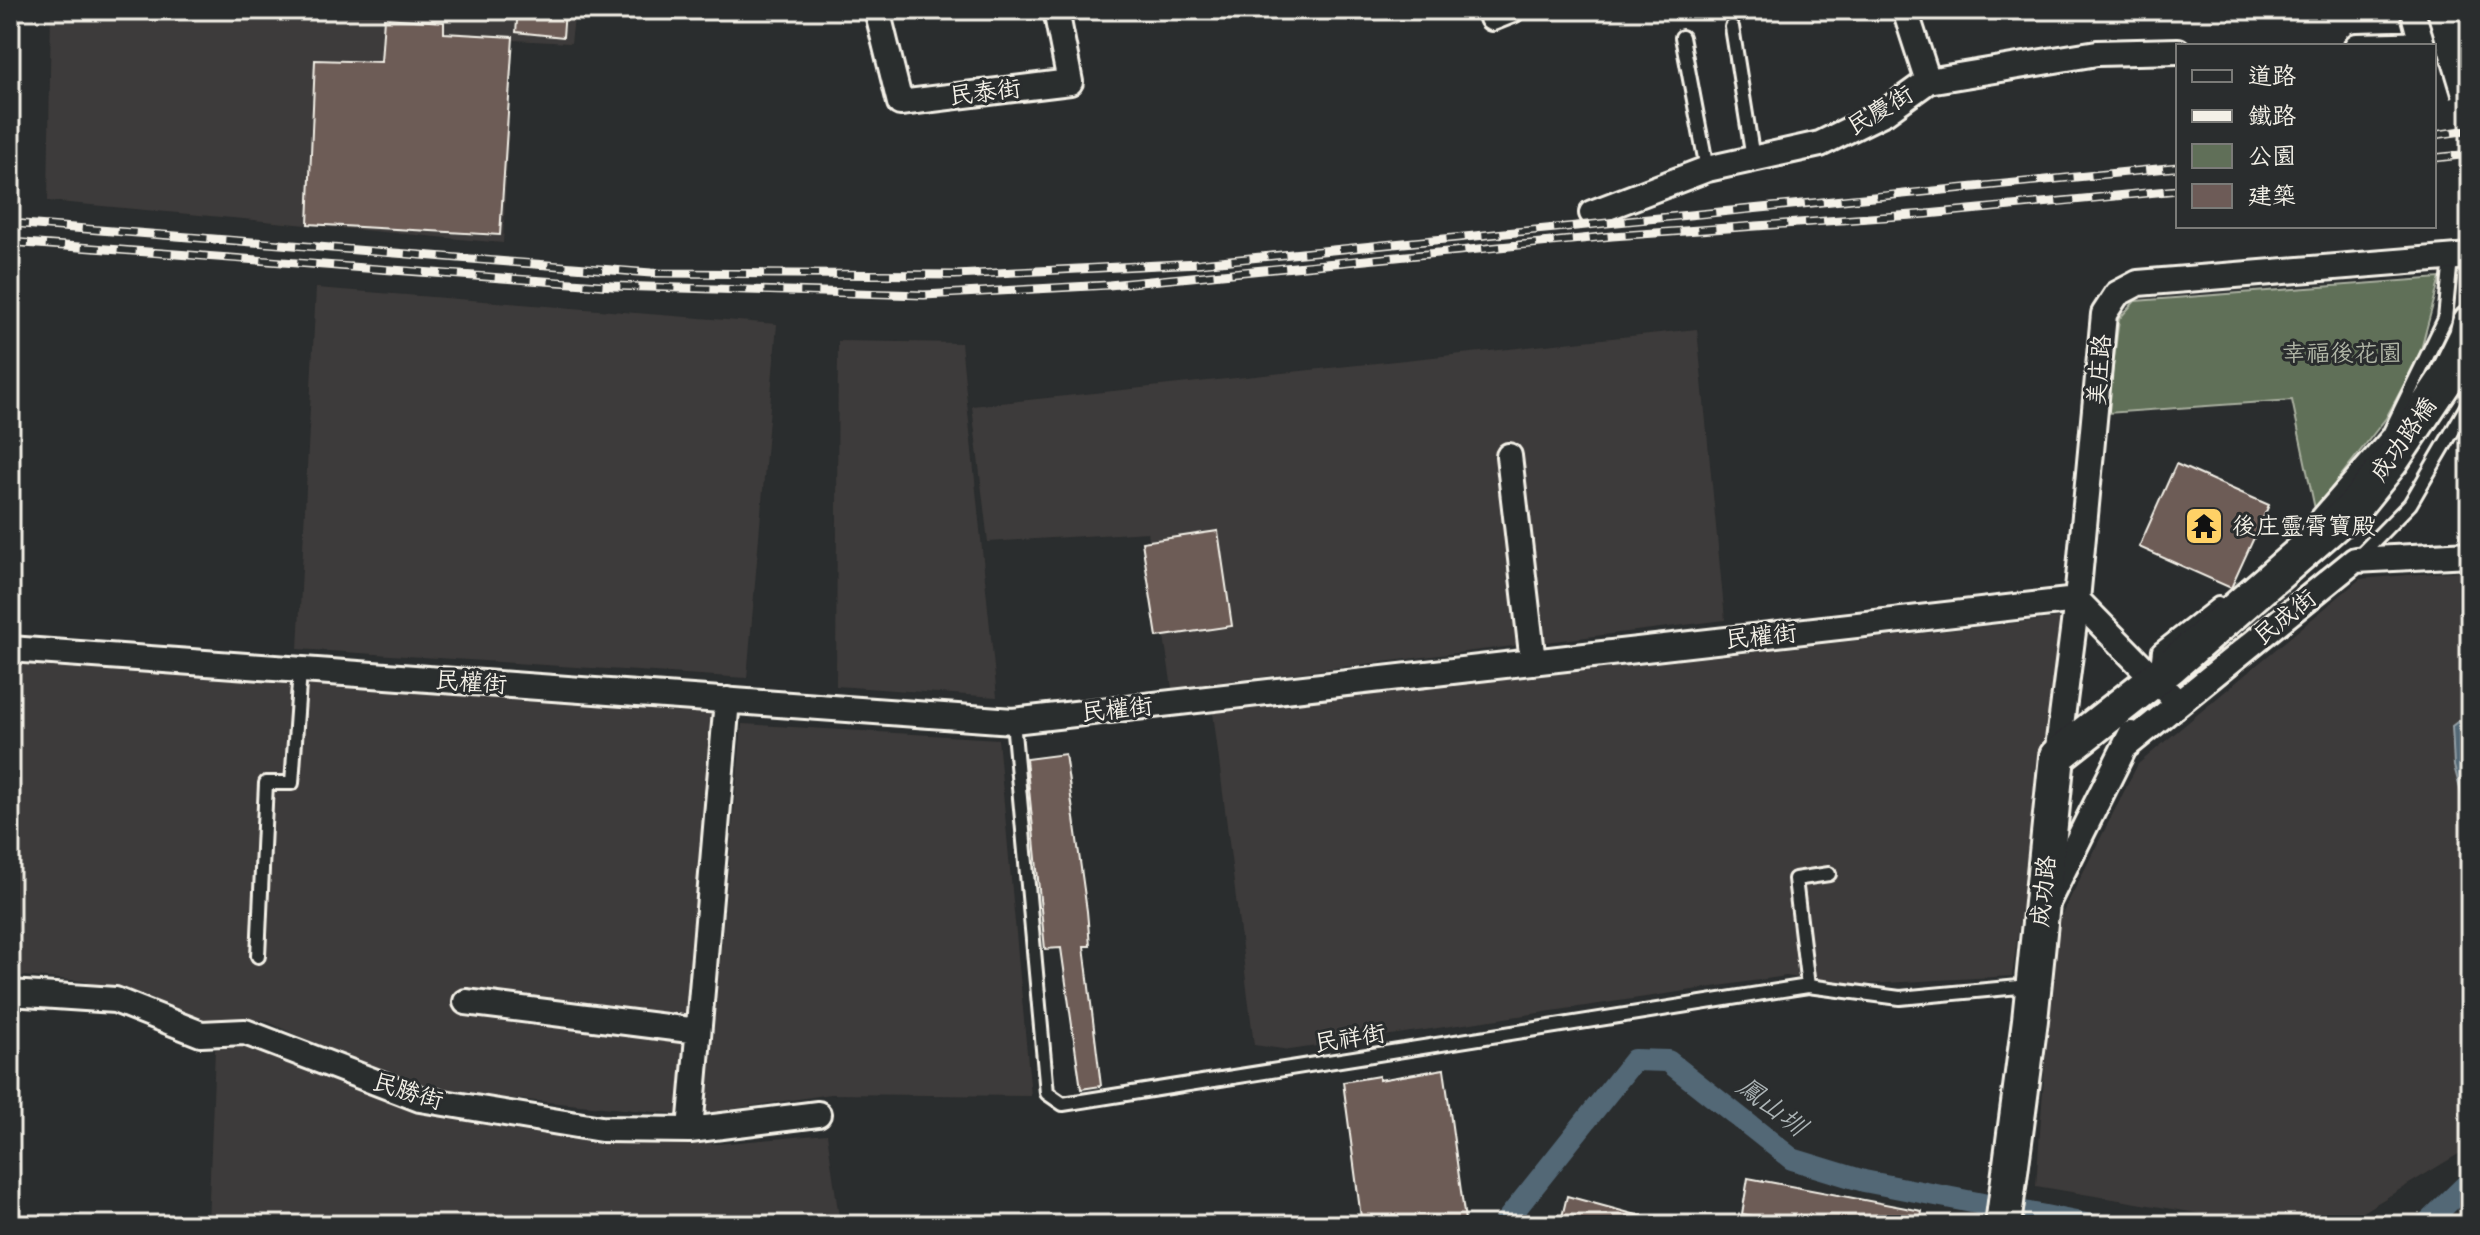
<svg xmlns="http://www.w3.org/2000/svg" width="2480" height="1235" font-family="Sriracha,'LXGW WenKai TC',sans-serif">
  <style>
    .built { fill: #3e3b3a }
    .green { fill: #606f58; stroke: #aab0a0; stroke-width: 2 }
    .water { fill: #526776; stroke: #939ea4; stroke-width: 2 }
    .lines { fill: none; stroke-linecap: round; stroke-linejoin: round }
    .stream { stroke: #939ea4; stroke-width: 6 }
    .canal { stroke: #526776; stroke-width: 22 }
    .building { fill: #6d5b57; stroke: #f4f1e8; stroke-width: 2 }
    .lane-casing { stroke: #f4f1e8; stroke-width: 18 }
    .street-casing { stroke: #f4f1e8; stroke-width: 30 }
    .secondary-casing { stroke: #f4f1e8; stroke-width: 40 }
    .lane { stroke: #2a2d2e; stroke-width: 12 }
    .street { stroke: #2a2d2e; stroke-width: 24 }
    .secondary { stroke: #2a2d2e; stroke-width: 34 }
    .rail-casing { stroke: #f4f1e8; stroke-width: 9 }
    .rail { stroke: #2a2d2e; stroke-width: 6; stroke-dasharray: 18; stroke-linecap: butt }
    .secondary-bridge-casing { stroke: #f4f1e8; stroke-width: 40; stroke-linecap: butt }
    .secondary-bridge { stroke: #2a2d2e; stroke-width: 34 }
    .labels { text-anchor: middle; dominant-baseline: central; stroke-width: 6; stroke-linejoin: round; paint-order: stroke }
    .street-label { font-size: 24px; fill: #f4f1e8; stroke: #2a2d2e }
    .park-label { font-size: 24px; fill: #b1b6a7; stroke: #2a2d2e }
    .poi-label { font-size: 24px; fill: #f4f1e8; stroke: #2a2d2e; text-anchor: start }
    .water-label { font-size: 26px; font-style: italic; fill: #abb3b5; stroke: #2a2d2e }
  </style>
  <rect width="100%" height="100%" fill="#2a2d2e"/>
  <filter id="ink" filterUnits="userSpaceOnUse"><feTurbulence type="fractalNoise" baseFrequency=".0125" numOctaves="2"/><feDisplacementMap in="SourceGraphic" scale="16" xChannelSelector="R" yChannelSelector="G"/><feConvolveMatrix kernelMatrix="1 2 1 2 8 2 1 2 1" color-interpolation-filters="sRGB"/></filter>
  <g filter="url(#ink)">
    <path class="built" d="M51 10H575L571 43 513 40 503 243 48 201Z
      M316 288 777 324 747 678 298 649Z
      M1697 329 1725 620 1172 688 1148 532 988 542 972 406Z
      M838 341 961 343 997 697 836 686Z
      M2470 570V1147L2341 1225H2268L2036 1186 2055 928 2138 764 2360 579Z
      M2061 618 2012 976 1848 985 1786 976 1290 1050 1254 1045 1213 712Z
      M10 663 714 711 678 1114 471 1095 381 1074 264 1020 196 1021 83 981 10 975Z
      M742 724 998 739 1031 1096 831 1094 706 1113Z
      M248 1040 367 1090 502 1125 717 1144 827 1134 840 1225H208L215 1050Z"/>
    <path class="green" d="M2440 278 2419 357 2386 418 2315 509 2292 400 2107 413 2119 319 2135 301Z"/>
    <path class="water" d="M2470 712V826L2454 766 2452 726Z"/>
    <g class="lines">
      <path class="stream" d="M1218 1225H1223"/>
      <path class="canal" d="M1503 1225 1634 1060 1668 1061 1792 1159 1864 1181 2091 1225
        M2425 1225 2470 1181"/>
    </g>
    <path class="building" d="M518 10H565L563 37 516 32Z
      M384 18 444 22V33L513 37 500 235 308 224 315 60 381 62Z
      M2176 464 2269 505 2231 588 2139 547Z
      M1218 531 1232 626 1157 637 1142 542Z
      M1065 754 1087 911 1090 946H1084L1101 1086 1081 1089 1061 948 1045 949 1026 759Z
      M1444 1069 1465 1220 1431 1225H1362L1343 1082 1379 1076V1080Z
      M1748 1178 1922 1211 1920 1225H1804L1742 1214Z
      M1567 1196 1655 1220 1654 1225H1560Z"/>
    <g class="lines">
      <g class="lane-casing">
        <path id="lane" d="M1732 27 1753 159
          M1682 37 1707 169
          M2316 518 2389 434 2445 319 2451 258
          M2357 558 2410 504 2470 401
          M2157 669 2159 650 2218 604
          M1013 721 1047 1093 1063 1104 1808 986 1900 998 2030 986
          M258 956 266 783H292L300 670
          M1808 986 1795 879 1829 874"/>
      </g>
      <g class="street-casing">
        <path id="street" d="M877 10 900 103 1070 82 1056 10
          M1905 10 1928 81
          M2413 10 2422 44
          M1492 18 1512 10
          M2357 46 2470 43
          M1592 213 1707 169 1820 144 1885 112 1928 81 2097 53 2178 51
          M1509 456 1533 662
          M10 649 1013 721 2077 600 2178 703
          M2126 746 2355 560 2470 554
          M2057 756 2077 600 2104 314 2117 294 2138 283 2470 256
          M2048 901 2131 734
          M10 993 115 1000 201 1034 245 1032 420 1099 601 1129 690 1130 818 1114
          M466 1002 698 1031
          M690 1130 727 700"/>
      </g>
      <g class="secondary-casing">
        <path id="secondary" d="M2003 1225 2030 1020 2057 756 2170 667 2354 507 2391 461 2446 379 2467 336 2470 323"/>
      </g>
      <use href="#lane" class="lane"/>
      <use href="#street" class="street"/>
      <use href="#secondary" class="secondary"/>
      <g class="rail-casing">
        <path id="rail" d="M2434 135 2470 130
          M2434 158 2470 154
          M10 223 651 273 955 275 1200 263 2178 167
          M10 242 613 286 924 295 1109 285 1612 236 1927 214 2178 190"/>
      </g>
      <use href="#rail" class="rail"/>
      <g class="secondary-bridge-casing">
        <path id="secondary-bridge" d="M2445 10 2470 93"/>
      </g>
      <use href="#secondary-bridge" class="secondary-bridge"/>
    </g>
  </g>
  <defs>
    <g id="temple-square" transform="scale(2)"><rect x="-9" y="-9" width="18" height="18" rx="4" fill="#ffd166" stroke="#2a2d2e"/><path d="M0-6L5-2H3V0L6.5 2.5H4V6H1.5V3h-3V6H-4V2.5H-6.5L-3 0V-2H-5Z" fill="#111"/></g>
  </defs>
  <g fill-rule="evenodd">
    <use href="#temple-square" x="2204" y="526"/>
  </g>
  <g class="labels">
    <g class="street-label">
      <text transform="translate(985 92) rotate(-7)">民泰街</text>
      <text transform="translate(1880 110) rotate(-31)">民慶街</text>
      <text transform="translate(2099 370) rotate(-85)">美庄路</text>
      <text transform="translate(2403 439) rotate(-55)">成功路橋</text>
      <text transform="translate(2285 617) rotate(-39)">民成街</text>
      <text transform="translate(1761 636) rotate(-6)">民權街</text>
      <text transform="translate(471 682) rotate(4)">民權街</text>
      <text transform="translate(1117 709) rotate(-6)">民權街</text>
      <text transform="translate(2043 891) rotate(-84)">成功路</text>
      <text transform="translate(1350 1038) rotate(-9)">民祥街</text>
      <text transform="translate(408 1091) rotate(17)">民勝街</text>
    </g>
    <g class="park-label">
      <text x="2342" y="353">幸福後花園</text>
    </g>
    <g class="poi-label">
      <text x="2232" y="526">後庄靈霄寶殿</text>
    </g>
    <g class="water-label">
      <text transform="translate(1772 1106) rotate(37)">鳳山圳</text>
    </g>
  </g>
  <rect width="2480" height="1235" fill="none" stroke="#2a2d2e" stroke-width="40"/>
  <rect x="20" y="20" width="2440" height="1195" fill="none" stroke="#f4f1e8" stroke-width="3" filter="url(#ink)"/>
  <rect x="2176" y="44" width="260" height="184" fill="#2a2d2e" stroke="#7b7b78" stroke-width="2"/>
  <rect x="2192" y="70" width="40" height="12" fill="#2a2d2e" stroke="#7b7b78" stroke-width="2"/>
  <text x="2248" y="84" font-size="24" fill="#f4f1e8">道路</text>
  <rect x="2192" y="110" width="40" height="12" fill="#f4f1e8" stroke="#7b7b78" stroke-width="2"/>
  <text x="2248" y="124" font-size="24" fill="#f4f1e8">鐵路</text>
  <rect x="2192" y="144" width="40" height="24" fill="#606f58" stroke="#7b7b78" stroke-width="2"/>
  <text x="2248" y="164" font-size="24" fill="#f4f1e8">公園</text>
  <rect x="2192" y="184" width="40" height="24" fill="#6d5b57" stroke="#7b7b78" stroke-width="2"/>
  <text x="2248" y="204" font-size="24" fill="#f4f1e8">建築</text>
</svg>
